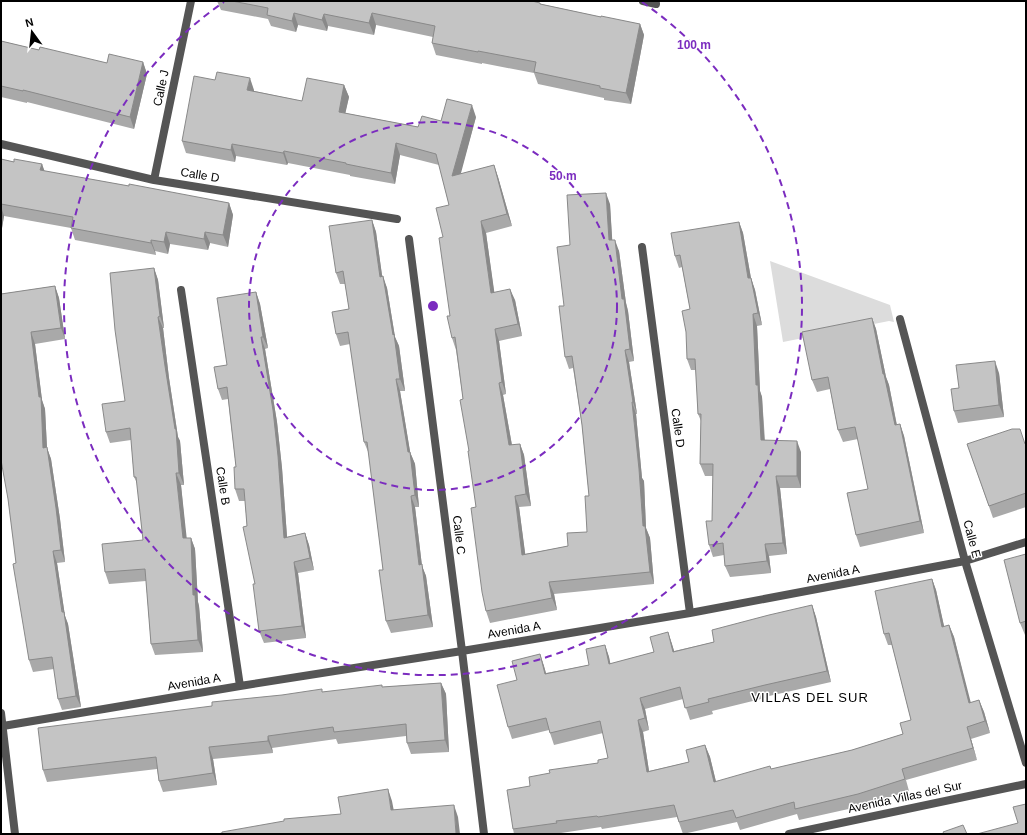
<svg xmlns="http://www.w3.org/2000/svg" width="1027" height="835" font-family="Helvetica,sans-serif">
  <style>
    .green { fill: #dcdcdc }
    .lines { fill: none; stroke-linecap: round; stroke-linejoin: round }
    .street { stroke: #555; stroke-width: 8 }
    .wall { fill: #a9a9a9 }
    .shaded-wall { fill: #898989 }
    .building { fill: #c4c4c4; stroke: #898989 }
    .ring { fill: none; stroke: #7b2cbf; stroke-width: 2; stroke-dasharray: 7 5 }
    .labels { text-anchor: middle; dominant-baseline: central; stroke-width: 3; stroke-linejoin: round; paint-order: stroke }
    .street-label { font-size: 12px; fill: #000; stroke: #fff }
    .neighbourhood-label { font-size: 13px; letter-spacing: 1px; fill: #000; stroke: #fff }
    .centre { fill: #7b2cbf; stroke: #fff; stroke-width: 2 }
    .ring-label { font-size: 12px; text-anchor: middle; font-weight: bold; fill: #7b2cbf; stroke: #fff; stroke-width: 3; stroke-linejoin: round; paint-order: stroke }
  </style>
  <rect width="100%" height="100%" fill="#fff"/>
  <path class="green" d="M770 261 890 305 894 322 889 321 783 342Z"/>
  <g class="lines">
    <path class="street" d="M643 1 656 4
      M1 144 154 180 397 219
      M154 180 191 1
      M409 239 462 651 484 834
      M642 247 690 613
      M181 290 240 686
      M900 319 965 561 1026 763
      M1 713 15 834
      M3 726 240 686 462 651 690 613 965 561 1026 542
      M789 834 1026 784"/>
  </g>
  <path class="wall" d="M217 1H532L541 4 601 17 640 24 644 35 631 104 604 100V98L538 84 534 73 482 63V64L436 55 432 43 433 37 376 25 374 35 328 26 327 31 298 25 296 32 271 26 268 19 221 10Z
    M1 41 39 50 107 63 143 62 147 74 134 129 27 102V103L1 97Z
    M215 80 254 90V91L302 101 344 85 349 97 345 113 418 127 441 121 476 117 460 174 494 165 498 177 512 226 486 233 494 292 515 300 522 336 499 341 506 394 503 395 512 445 520 444 524 455 531 506 519 507 525 554 568 546 587 532 589 496 582 425 573 368 569 369 565 357 564 306 570 245 610 204 612 240 619 251 626 303 628 311 634 361 629 362 637 414H636L642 478 644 481 646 528 650 538 654 584 554 594 557 610 490 623 486 611 476 507 463 399 456 350 452 338 443 237 449 205 439 165 400 155 395 184 350 176V175L288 163 287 165 236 156 235 162 186 153 182 141Z
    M1 159 14 162 42 164 44 171 129 186 229 203 233 215 228 247 210 243 208 250 170 244 168 254 155 251 156 255 75 240 71 228 4 216 2 228H1Z
    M372 220 376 232 382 276 387 288 395 337 399 346 405 391H400L410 452 415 464 419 507H415L422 566 426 576 433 627 391 633 386 621 383 570 369 454 364 442 350 344 340 346 336 334 349 309 345 284H340L336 273Z
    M739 222 743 233 751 278 755 290 762 325 757 326 760 391 762 397 765 440 801 452V488H780L787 554 769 556 771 573 730 577 725 566 724 555 713 557 709 545 712 521 713 476H705L700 464 701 421 698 414 696 370H691L687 359 690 309 682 267 679 268 675 256Z
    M154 268 158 280 164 328H163L169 378 178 437 180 441 184 485H181L186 538H191L195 549 198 602 199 606 203 652 155 655 151 644 146 581 109 584 105 572 143 540 137 483 134 477 131 440 110 443 106 432 125 401Z
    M55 286 59 298 65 339 35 344 42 400 45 409 47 448 51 459 60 519 65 562 57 563 65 616 68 624 81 707 62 710 58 699 54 669 33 672 29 660 8 499 1 294Z
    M256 292 260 304 268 348 265 349 277 422 282 468 287 537 305 533 309 545 314 570 298 573 306 638 264 643 259 631 255 584 247 526 245 501H239L235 489 236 467 228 399 222 400 218 389Z
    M872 318 876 329 886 377 889 385 897 425 900 424 904 436 924 533 860 547 856 535 868 489 858 439 843 442 838 430 830 389 817 392 812 380Z
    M999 373 1004 417 958 423 954 411 959 388Z
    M967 444H1026V507L993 518Z
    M1026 554V634L1025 635 1020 623Z
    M932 579 936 590 944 627 949 625 954 637 970 703 979 700 984 712 990 733 971 739 977 760 906 780 909 791 862 806 799 820 797 814 740 830 737 822 683 834 677 817 602 829 601 827 561 833V834H514L513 829 530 786 550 773 598 763 608 758 603 733 554 745 549 730 512 739 508 727 517 680 540 654 546 673 589 665 605 645 609 657 610 664 654 652 668 632 674 651 714 642 812 605 816 617 831 682 769 696V697L712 711 713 714 690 720 683 699 645 709 649 730 643 732 649 771 689 762 705 745 710 757 716 782 852 750 903 734 911 720 892 645H888L884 634Z
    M441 683 446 694 449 752 411 754 407 743 406 736 338 744 336 739 272 748 273 753 213 759 217 785 163 792 159 781 157 769 47 782 43 770 212 706 323 692 383 687Z"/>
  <path class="shaded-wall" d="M294 13 298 25 296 32 292 21Z
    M372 13 376 25 374 35 369 23Z
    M324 14 328 26 327 31 322 20Z
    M640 24 644 35 631 104 626 93Z
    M143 62 147 74 134 129 130 117Z
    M250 78 254 90 252 102 247 90Z
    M344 85 349 97 343 124 339 112Z
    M472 105 476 117 457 188 452 176Z
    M396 143 400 155 395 184 391 173Z
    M232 144 236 156 235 162 231 150Z
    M284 151 288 163 287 165 283 153Z
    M42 164 46 175 40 170Z
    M494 165 498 177 512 226 507 214Z
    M606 193 610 204 613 252 609 240Z
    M229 203 233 215 228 247 223 235Z
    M1 206 4 216 2 228 1 226Z
    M372 220 376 232 384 289 380 277Z
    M481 221 486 233 496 304 491 293Z
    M739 222 743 233 753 290 748 278Z
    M166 232 170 244 168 254 164 242Z
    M205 232 210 243 208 250 204 239Z
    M151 240 155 251 156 255 151 243Z
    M615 240 619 251 626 303 628 311 634 361 630 349 622 299Z
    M154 268 158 280 164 328 160 316Z
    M383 276 387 288 395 337 399 346 405 391 400 379Z
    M751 278 755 290 762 325 758 313Z
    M55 286 59 298 65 339 61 328Z
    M510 289 515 300 522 336 518 324Z
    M256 292 260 304 268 348 263 337Z
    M753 314 757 326 760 391 762 397 765 452 761 440 756 385Z
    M158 317 163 328 169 378 178 437 180 441 184 485 179 473 175 429 165 366Z
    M872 318 876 329 886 377 889 385 899 437 895 425 883 374Z
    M495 329 499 341 506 394 502 382Z
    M31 332 35 344 42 400 45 409 47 448 51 459 60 519 65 562 61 550 43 448 39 397Z
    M261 337 265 349 277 422 282 468 288 550 284 538Z
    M625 350 629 362 637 414 633 402Z
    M995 361 999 373 1004 417 999 405Z
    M396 379 400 391 411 457 410 452 415 464 419 507 415 495Z
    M499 383 503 395 514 457 509 445Z
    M632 402 636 414 642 478 644 481 646 528 650 538 654 584 650 572 643 526 639 469Z
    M900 424 904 436 924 533 920 521Z
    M797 441 801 452V488L797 476Z
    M520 444 524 455 531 506 526 494Z
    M176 473 181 485 188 550 183 538Z
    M776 476 780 488 787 554 783 543Z
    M411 496 415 507 422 566 426 576 433 627 428 615 419 565Z
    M515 496 519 507 527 567 522 555Z
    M305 533 309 545 314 570 310 558Z
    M191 538 195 549 198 602 199 606 203 652 198 640 193 595Z
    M765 544 769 556 771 573 767 561Z
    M53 551 57 563 65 616 68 624 81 707 76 696Z
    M294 562 298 573 306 638 302 626Z
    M932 579 936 590 947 639 942 627Z
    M549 582 554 594 557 610 552 598Z
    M812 605 816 617 831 682 827 671Z
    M949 625 954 637 974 715 969 703Z
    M668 632 672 644 678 664 673 652Z
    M605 645 609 657 613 676 609 664Z
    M540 654 544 666 549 685 545 674Z
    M441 683 446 694 449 752 445 740Z
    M640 698 645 709 649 730 645 718Z
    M979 700 984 712 990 733 985 721Z
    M638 720 643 732 651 784 647 772Z
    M967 727 971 739 977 760 973 748Z
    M268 736 272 748 273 753 268 741Z
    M705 745 710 757 719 794 714 782Z
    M209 747 213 759 217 785 213 773Z
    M388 789 392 801 396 822 391 810Z
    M454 805 458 817 460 834H456Z"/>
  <path class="building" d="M232 1H532L540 3V4L601 17V16L640 24 626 93 600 88V86L534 72 536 62 478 51V52L432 43 435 26 372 13 369 23 324 14 322 20 294 13 292 21 267 15 268 8Z
    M1 41 39 50 40 47 107 63 109 54 143 62 130 117 23 90V91L1 86Z
    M217 72 250 78 247 90 302 101 307 78 344 85 339 112 418 127 422 116 441 121 447 99 472 105 452 176 494 165 507 214 481 221 491 293 510 289 518 324 495 329 502 382 499 383 509 445 520 444 526 494 515 496 522 555 568 546 567 533 587 532 585 496H589L582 425 572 356 565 357 559 306H564L557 247 570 245 567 195 606 193 609 240H615L622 299H624L630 349 625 350 633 402H632L639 469 643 526H645L650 572 549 582 552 598 486 611 482 592 471 508 476 507 468 451H469L460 400 463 399 455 337 452 338 447 316H450L439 238 443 237 436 208 449 205 436 154 396 143 391 173 346 164V163L284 151 283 153 232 144 231 150 182 141 194 76 215 80Z
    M1 159 14 162V159L42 164 40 170 129 186V184L229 203 223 235 205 232 204 239 166 232 164 242 151 240V243L71 228 73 217 1 204Z
    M372 220 380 277 383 276 393 335 394 334 400 379H396L408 452H410L415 495 411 496 419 565 422 564 428 615 386 621 379 570H383L367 442H364L348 332 336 334 332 312 349 309 343 271 336 273 329 226Z
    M739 222 748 278H751L758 313 753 314 756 385H758L761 440 797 441V476H776L783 543 765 544 767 561 725 566 723 543 709 545 706 521H712L713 464H700L701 414H698L695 359H687L686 332 682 311 690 309 680 255 675 256 671 233Z
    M154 268 160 316 158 317 165 366 175 429H176L179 473H176L183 538H191L193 595H195L198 640 151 644 145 569 105 572 102 544 143 540 136 477H134L130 428 106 432 102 404 125 401 115 330 110 273Z
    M55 286 61 328 31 332 39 397H41L43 448 47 447 56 508 61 550 53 551 62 612H64L76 696 58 699 52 657 29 660 13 564 16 563 8 499 1 460V294Z
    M256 292 263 337H261L273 410 278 456 284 538 305 533 310 558 294 562 302 626 259 631 253 584H255L243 527 247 526 244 489H235L234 467H236L227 387 218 389 214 367 227 365 217 298Z
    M872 318 883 374H884L895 425 900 424 920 521 856 535 847 493 868 489 855 427 838 430 828 377 812 380 802 332Z
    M995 361 999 405 954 411 951 389 959 388 956 365Z
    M1012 429H1020L1025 444H1026V493L989 506 967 444Z
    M1026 554V621L1020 623 1004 560Z
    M932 579 942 627 949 625 969 703 979 700 985 721 967 727 973 748 902 769 905 779 858 794 795 809 794 802 736 818 733 810 679 822 674 805 598 817 597 816 556 821 557 823 513 829 507 790 530 786 529 777 550 773 549 770 598 763V760L608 758 600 721 550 733 546 718 508 727 497 685 517 680 512 661 540 654 545 674 589 665 586 649 605 645 609 664 654 652 650 637 668 632 673 652 714 642 712 630 769 615 812 605 827 671 765 685 708 699 709 702 685 708 680 687 640 698 645 718 638 720 647 772 689 762 686 750 705 745 714 782 770 766 771 769 852 750 903 734 900 723 911 720 889 633 884 634 875 591Z
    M441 683 445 740 407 743 406 724 334 732 333 727 268 736V741L209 747 213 773 159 781 156 757 43 770 38 728 212 706V702L282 695 322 689V692L382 685V687Z
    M388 789 391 810 454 805 456 834H218L222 833V832L284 821V819L341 814 338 797Z
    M1026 804V834H977L1018 823 1013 807Z
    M963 825 967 834H944L943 832Z"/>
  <g class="ring">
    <circle cx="433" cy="306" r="184"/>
    <path d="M642 2A369 369 0 1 1 224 2"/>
  </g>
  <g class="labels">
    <g class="street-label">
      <text transform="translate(161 88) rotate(-78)">Calle J</text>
      <text transform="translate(200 175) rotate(9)">Calle D</text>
      <text transform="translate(678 428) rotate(82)">Calle D</text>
      <text transform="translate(223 486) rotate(81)">Calle B</text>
      <text transform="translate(459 535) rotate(83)">Calle C</text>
      <text transform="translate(972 539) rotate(75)">Calle E</text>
      <text transform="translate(833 574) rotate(-11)">Avenida A</text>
      <text transform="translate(514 630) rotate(-10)">Avenida A</text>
      <text transform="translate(194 682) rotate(-10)">Avenida A</text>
      <text transform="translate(905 797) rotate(-12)">Avenida Villas del Sur</text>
    </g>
    <g class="neighbourhood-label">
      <text x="810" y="697">VILLAS DEL SUR</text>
    </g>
  </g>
  <circle cx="433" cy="306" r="6" class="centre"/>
  <g class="ring-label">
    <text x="694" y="49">100 m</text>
    <text x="563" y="180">50 m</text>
  </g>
  <rect width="1027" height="835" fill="none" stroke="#000000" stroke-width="4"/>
  <g transform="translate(32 32) rotate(345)" stroke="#ffffff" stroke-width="3" paint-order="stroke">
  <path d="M0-3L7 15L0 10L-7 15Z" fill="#000000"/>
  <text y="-6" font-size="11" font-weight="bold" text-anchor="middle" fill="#000000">N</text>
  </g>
</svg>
